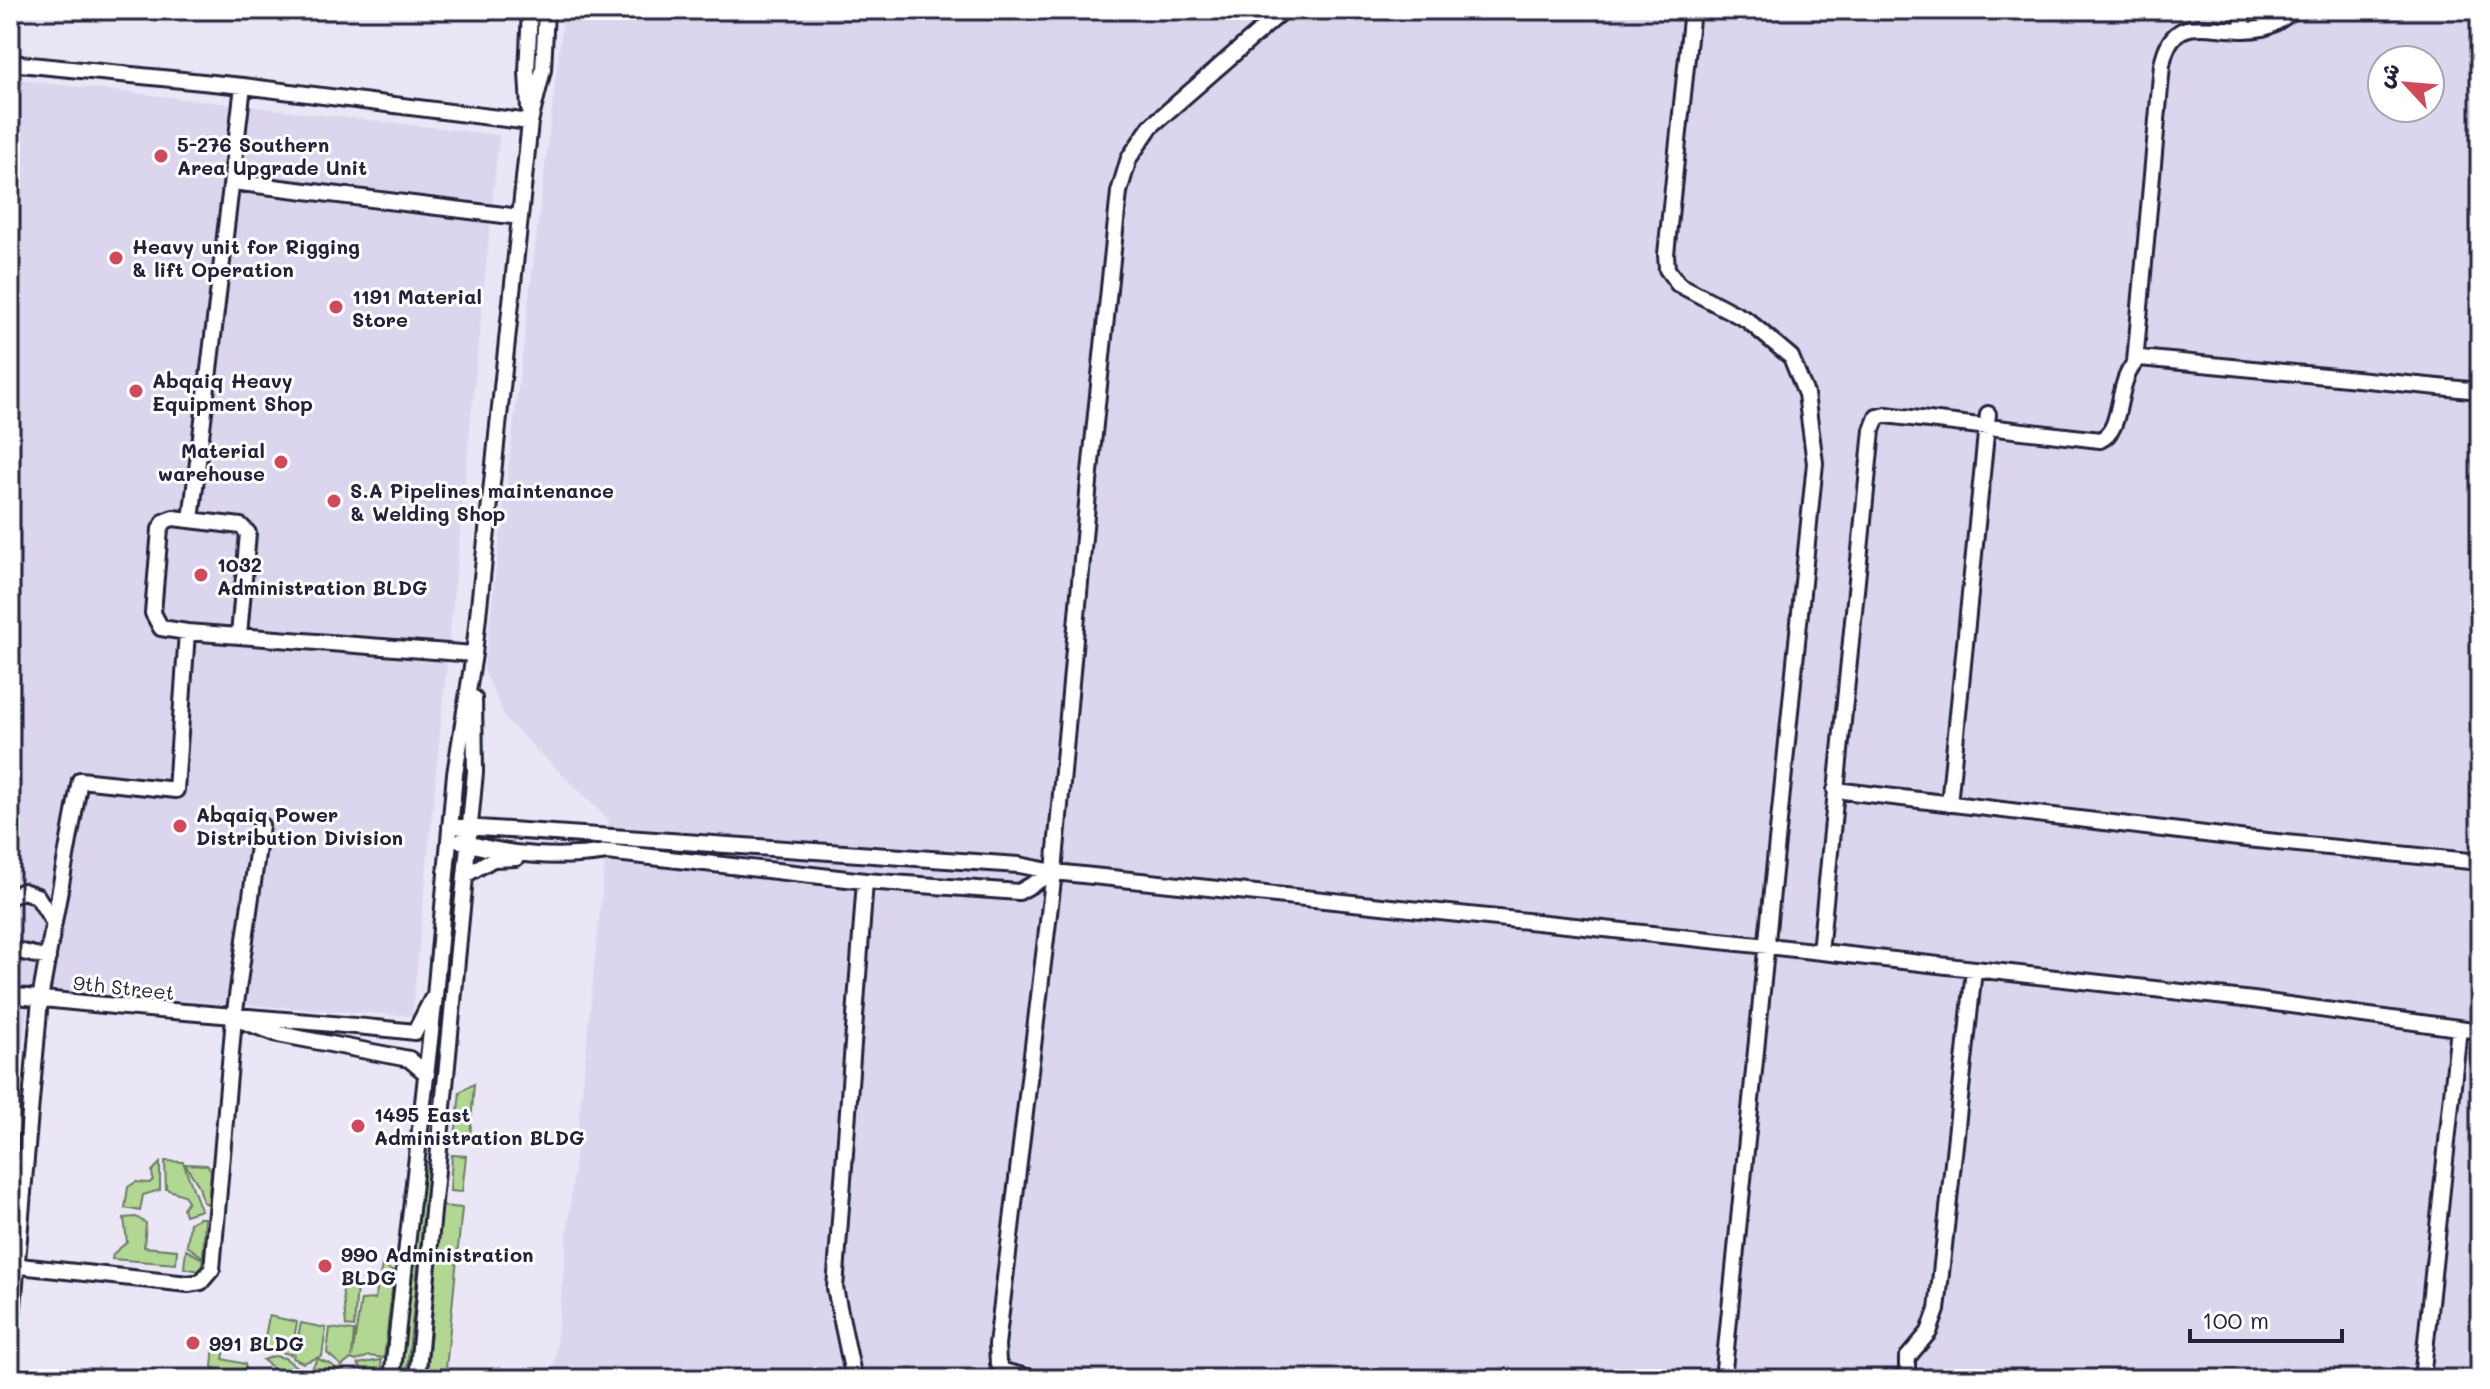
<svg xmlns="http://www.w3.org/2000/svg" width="2490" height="1389" font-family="Mali,'Playpen Sans Arabic',sans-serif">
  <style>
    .built { fill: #dbd5ee; fill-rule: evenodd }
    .green { fill: #b2d792; stroke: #6a7c66; stroke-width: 2 }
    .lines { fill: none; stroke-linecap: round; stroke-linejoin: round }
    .minor-casing { stroke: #22223b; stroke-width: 20 }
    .minor { stroke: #fff; stroke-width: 14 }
    .poi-dot { fill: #d1495b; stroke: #fff; stroke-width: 3 }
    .labels { text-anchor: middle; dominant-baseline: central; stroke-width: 6; stroke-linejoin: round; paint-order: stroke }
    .poi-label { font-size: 20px; font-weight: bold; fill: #22223b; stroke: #fff; text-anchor: start }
    .street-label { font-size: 20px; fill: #22223b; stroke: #fff }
  </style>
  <rect width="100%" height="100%" fill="#eae6f5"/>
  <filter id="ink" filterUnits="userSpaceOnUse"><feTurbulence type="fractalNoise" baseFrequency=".0125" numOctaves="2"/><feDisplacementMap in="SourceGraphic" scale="16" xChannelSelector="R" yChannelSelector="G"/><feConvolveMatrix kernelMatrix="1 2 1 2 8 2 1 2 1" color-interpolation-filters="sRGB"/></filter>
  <g filter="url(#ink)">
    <path class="built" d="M564 10H2480V1379H553L609 820 506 720 484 669ZM2382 60H2430V108H2382Z
      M10 79 499 135 412 1016 98 995 30 986 10 1151Z"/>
    <path class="green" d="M474 1084 470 1138H455L460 1092Z
      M452 1155 466 1156 462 1192 450 1191Z
      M165 1161 183 1162 201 1210 185 1215 183 1208 188 1201 184 1195 166 1189Z
      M424 1162H429L406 1379H396Z
      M160 1163V1190L143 1195 140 1211 125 1208 128 1187 136 1182 149 1183 153 1180 152 1171Z
      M185 1164 207 1165 211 1170 208 1204 203 1202 199 1186Z
      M441 1206 462 1208 445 1379H427Z
      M136 1217 146 1223 144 1247 177 1250 176 1264 112 1259 113 1254 127 1242 124 1218Z
      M199 1218H205L203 1257 187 1246 190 1223Z
      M186 1250 203 1259 200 1271 184 1268Z
      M382 1265 394 1272 384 1358 369 1356 356 1361 351 1359 342 1366 327 1353 330 1328 354 1331 352 1357 361 1300 375 1299Z
      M357 1284 354 1327 346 1326 342 1285Z
      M269 1316 297 1322 291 1355 273 1349 262 1353Z
      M301 1323 326 1328 322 1356 303 1363 293 1358Z
      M214 1345 226 1346 223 1359 245 1364 248 1379H214L218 1370 212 1367Z
      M274 1356 285 1358 312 1379H259L272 1374V1367L263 1360Z
      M318 1359 331 1364 349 1379H321L313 1366Z
      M381 1360 383 1379H363L364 1372 358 1364Z"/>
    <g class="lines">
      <g class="minor-casing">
        <path id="minor" d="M1692 10 1666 254 1667 269 1678 284 1747 320 1791 357 1806 394 1815 463 1723 1379
          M2242 29 2244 10
          M10 63 243 86 530 122
          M529 109 527 72 530 10
          M232 182 520 217
          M2135 362 2162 65C2173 3 2219 38 2263 28 2276 25 2284 16 2295 10
          M191 520 243 86
          M239 635 248 533 241 526 173 518 165 521 160 529 153 613 161 628 187 632 474 654
          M1835 790 2247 839 2480 862
          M1949 804 1988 414
          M450 826 1019 865 1054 872 1768 946 2253 1000 2480 1031
          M461 841C505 856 562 859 607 852L865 881 1019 892 1054 872
          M465 875 493 859 516 858
          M10 897 23 891 37 896 54 923
          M10 949 48 958
          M1820 952 1872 430 1877 417 1886 415 2100 440C2126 429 2113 379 2140 358L2480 391
          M10 995C145 1012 280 1017 415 1032L432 999
          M242 1021 278 1034 409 1059 427 1074
          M10 1265 188 1284 201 1282 212 1269 234 1018 261 825
          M10 1340 40 999 80 780 176 790 187 632
          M392 1379 435 996 455 774 474 654 530 122 543 70 546 10
          M417 1379 475 772 474 698
          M854 1379 835 1288 865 881
          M1035 1379 1003 1371 998 1363 997 1345 1054 872 1089 482 1119 192 1129 158 1151 126 1284 10
          M1907 1379V1358L1929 1332 1937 1310 1974 970
          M2422 1379 2459 1028"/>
      </g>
      <use href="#minor" class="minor"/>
    </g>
  </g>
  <g class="poi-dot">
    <circle cx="161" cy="156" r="8"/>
    <circle cx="116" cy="258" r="8"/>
    <circle cx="336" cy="307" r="8"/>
    <circle cx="136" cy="391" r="8"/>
    <circle cx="281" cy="462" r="8"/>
    <circle cx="334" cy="501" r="8"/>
    <circle cx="201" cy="575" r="8"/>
    <circle cx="180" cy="826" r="8"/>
    <circle cx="358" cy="1126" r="8"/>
    <circle cx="325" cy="1266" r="8"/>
    <circle cx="193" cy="1343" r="8"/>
  </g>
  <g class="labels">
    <g class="poi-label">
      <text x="177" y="144">5-276 Southern<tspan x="177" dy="23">Area Upgrade Unit</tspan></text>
      <text x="132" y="246">Heavy unit for Rigging<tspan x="132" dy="23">&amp; lift Operation</tspan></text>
      <text x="352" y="296">1191 Material<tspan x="352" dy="23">Store</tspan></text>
      <text x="152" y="380">Abqaiq Heavy<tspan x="152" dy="23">Equipment Shop</tspan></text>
      <text x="265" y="450" text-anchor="end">Material<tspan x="265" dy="23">warehouse</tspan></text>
      <text x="350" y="490">S.A Pipelines maintenance<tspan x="350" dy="23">&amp; Welding Shop</tspan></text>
      <text x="217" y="564">1032<tspan x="217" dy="23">Administration BLDG</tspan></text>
      <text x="196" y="814">Abqaiq Power<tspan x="196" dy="23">Distribution Division</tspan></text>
      <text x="374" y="1114">1495 East<tspan x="374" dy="23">Administration BLDG</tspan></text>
      <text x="341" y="1254">990 Administration<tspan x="341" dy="23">BLDG</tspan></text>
      <text x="209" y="1343">991 BLDG</text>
    </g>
    <g class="street-label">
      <text transform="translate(124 987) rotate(6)">9th Street</text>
    </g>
  </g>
  <rect width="2490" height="1389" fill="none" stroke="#fff" stroke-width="40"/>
  <rect x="20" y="20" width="2450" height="1349" fill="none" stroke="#22223b" stroke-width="3" filter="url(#ink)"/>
  <g transform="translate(2406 84) rotate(296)"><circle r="38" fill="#ffffff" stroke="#a7a7b1" stroke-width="2"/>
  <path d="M0-6L14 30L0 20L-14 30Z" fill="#d1495b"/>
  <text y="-12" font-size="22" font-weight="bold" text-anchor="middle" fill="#22223b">ش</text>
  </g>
  <path d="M2190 1329v12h152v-12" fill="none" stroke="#22223b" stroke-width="4"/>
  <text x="2202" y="1329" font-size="24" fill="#22223b" stroke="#ffffff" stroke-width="6" paint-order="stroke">100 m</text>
</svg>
